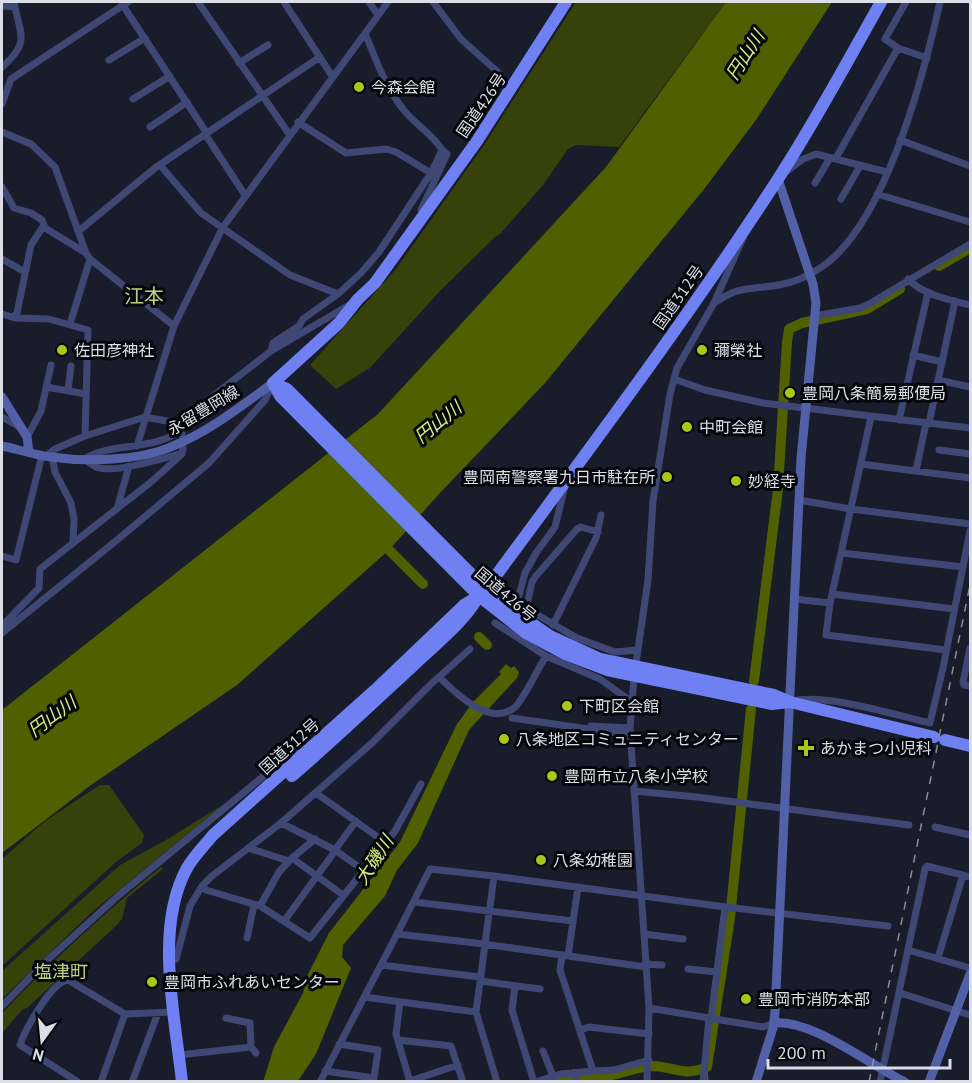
<svg xmlns="http://www.w3.org/2000/svg" width="972" height="1083" font-family="'PT Sans','Noto Sans JP',sans-serif">
  <style>
    .green { fill: #37410a }
    .water { fill: #505f00 }
    .lines { fill: none; stroke-linecap: round; stroke-linejoin: round }
    .stream { stroke: #505f00; stroke-width: 1.5 }
    .river { stroke: #505f00; stroke-width: 10 }
    .street { stroke: #3f4875; stroke-width: 7 }
    .secondary { stroke: #5260a8; stroke-width: 9 }
    .highway { stroke: #6f81f2; stroke-width: 12 }
    .rail { stroke: #8b8e99; stroke-width: 1.5; stroke-dasharray: 8 8; stroke-linecap: butt }
    .poi-dot { fill: #aac717; stroke: #06070d; stroke-width: 2 }
    .labels { text-anchor: middle; dominant-baseline: central; stroke-width: 6; stroke-linejoin: round; paint-order: stroke }
    .poi-label { font-size: 16px; fill: #dbdee7; stroke: #06070d; text-anchor: start }
    .street-label { font-size: 16px; fill: #dbdee7; stroke: #06070d }
    .water-label { font-size: 18px; font-style: italic; fill: #d7f082; stroke: #06070d }
    .neighbourhood-label { font-size: 18px; fill: #bfd186; stroke: #06070d }
    .quarter-label { font-size: 20px; fill: #bfd186; stroke: #06070d }
  </style>
  <rect width="100%" height="100%" fill="#191c2a"/>
  <path class="green" d="M576 2H726L619 147 576 145 568 149 543 185 500 234 494 238 439 292 370 368 336 389 310 365 396 269 484 145Z
    M100 785H109L144 835 142 843 116 862 2 966V859L45 821Z
    M224 804 92 912 2 999V971L120 865 166 840Z
    M161 867 163 869 127 898 122 919 117 925 27 1008 23 1009 2 1033V1013C52 961 105 912 161 867Z"/>
  <path class="water" d="M726 2H832L756 120 705 188 545 383 439 494 389 550 237 685 91 785 2 853V710L378 414 606 167Z
    M506 664 511 668 514 666 519 672 517 678 469 730 418 843 397 870 385 896 343 945 342 957 351 968 316 1054 298 1081 263 1082 274 1047 303 993 308 974 329 933 400 842 457 724 473 702 501 674 499 672Z"/>
  <g class="lines">
    <path class="stream" d="M707 1070 708 1082"/>
    <path class="river" d="M939 266 970 248
      M382 540 389 550 423 584
      M479 637 487 645
      M754 681 778 489 787 342 789 329 802 323 867 309 900 289
      M557 1082C574 1077 590 1078 607 1076 622 1074 638 1066 653 1066 676 1067 683 1077 707 1067L730 918 751 709"/>
    <path class="street" d="M198 2 289 134
      M284 2 332 76
      M369 2 378 15
      M433 2 461 39 501 75
      M906 2 885 39 898 48 927 58
      M122 4 206 132
      M2 6 15 7
      M109 60 145 38
      M239 63 268 45
      M2 67C31 42 20 35 14 2
      M133 99 170 76
      M2 104 11 79 128 2
      M298 122 346 153 386 149 396 152 431 173
      M150 127 187 102
      M2 132 31 144 55 167 86 253 90 259 174 326
      M205 134 245 195
      M900 140 970 166
      M836 158 898 48
      M160 165 201 213 290 275 338 294
      M786 172 803 159 816 154 887 172
      M815 183 830 158
      M2 187 14 208 31 213 42 220 45 228 86 253
      M877 194 970 222
      M841 199 860 166
      M421 210 447 154 442 150
      M80 230 155 168 320 57
      M2 259 25 272
      M908 279C923 295 950 300 970 305
      M714 303C720 299 727 295 734 292 748 287 764 288 779 285 791 283 806 277 817 270 884 231 924 74 940 2
      M2 314 15 318 49 319 88 330 85 436
      M815 316 860 308 869 304 970 244
      M13 317 17 313 31 245 44 225
      M70 324 90 259
      M271 351 273 343 299 326 303 319 338 294 361 273 379 252 431 173 442 150C433 134 414 124 403 109 385 86 376 60 365 33
      M913 355 942 362
      M674 379 705 390 763 403 970 428
      M938 380 970 387
      M46 387 86 394
      M68 391 71 366
      M2 417 20 427
      M871 417 830 603 826 635 946 650
      M899 420 928 292
      M929 423 955 301
      M182 435 183 424 186 417 271 351 351 304
      M27 437 41 411 51 365
      M137 446 174 326 223 227 388 2
      M939 450 970 454
      M180 454C160 459 114 474 96 467 92 465 87 461 84 459 114 441 151 452 182 430
      M46 456 55 449 85 436 145 417 183 424
      M52 457 55 472 71 503 74 519 73 542
      M861 464 970 478
      M916 471 926 423
      M565 486 555 527 536 553 525 573 517 603 577 638 615 652 637 650
      M799 500 851 509 970 524
      M117 509 129 466
      M842 553 963 567
      M2 556 16 560 42 455
      M832 594 954 609
      M794 599 830 603
      M526 609 532 582 536 576 577 529 581 527 598 532
      M495 623 546 656 600 679 632 702
      M553 625 596 538 601 515
      M2 626 39 588 40 569 151 482 182 454 183 448
      M2 633 117 540 209 463 265 400 272 385
      M970 648 963 682 964 685 970 686
      M439 677C456 693 489 727 514 708 523 701 538 668 546 656
      M793 701C825 693 895 715 930 723L943 668 970 531
      M512 718 631 735
      M591 726 630 728
      M634 791 697 797 909 825
      M316 793 386 843
      M281 823 372 743 430 685 470 649
      M935 827 970 835
      M248 848 289 861
      M335 850 356 821
      M292 858 343 895
      M494 876 718 906 888 926
      M202 886 212 876 281 823 335 850 363 870
      M414 902 573 921
      M260 906 279 872 292 858 315 839
      M285 920 335 851
      M397 934 484 944 646 967
      M644 934 683 939
      M247 938 254 905
      M908 950 970 968
      M562 955 560 970 593 1071 614 1070 649 1060
      M568 956 578 887
      M938 958 963 875
      M170 962 176 959 190 906 202 886 206 890 260 906 310 938 395 831 421 784
      M645 964 662 965
      M381 965 480 977
      M688 969 717 972
      M480 981 540 989
      M515 986 512 1010 534 1082
      M900 993 970 1015
      M400 1002 396 1034 410 1082
      M2 1006 43 964 119 895 265 775 298 753
      M649 1008 763 1027 774 1023
      M476 1012 497 1082
      M226 1018 250 1023 251 1047 256 1053
      M711 1019 725 907
      M580 1030 589 1027 649 1034
      M398 1040 451 1046 463 1082
      M543 1051 553 1076
      M179 1055 251 1047
      M325 1071 374 1078 378 1050 339 1044
      M574 1072 577 1082
      M410 1081 458 1065
      M78 1082 20 1045C25 1030 51 982 68 980L125 1014 174 1012
      M101 1082 125 1014
      M132 1082 158 1013
      M320 1082 397 934 430 869 494 876 476 1012 364 997
      M535 1082 561 1074 593 1071
      M647 1082 649 1008 630 728 634 677 648 580 653 501 670 394 677 368 714 303 743 238
      M703 1082 709 1018
      M880 1082 925 869 927 866 970 877"/>
    <path class="secondary" d="M2 397 27 437 29 452
      M2 446C18 449 34 455 51 457 86 462 140 461 173 446 210 431 241 406 273 383
      M774 1023C810 1018 870 1065 905 1082
      M756 1082 773 1028 775 1012 801 458 816 303 813 284 778 179
      M929 1082 970 974"/>
    <path class="highway" d="M273 383 287 389 486 589 515 612 550 636 600 659 774 695 790 702 934 737
      M273 383 280 396 479 596 526 633 565 654 607 670 772 704 789 702
      M273 383 339 323 358 299 375 283 477 141 566 2
      M945 740 970 746
      M292 776C335 739 375 701 416 663 437 643 462 624 477 599
      M182 1082C175 1016 154 928 187 868 194 856 204 846 213 835L375 690 464 605 479 596 486 589C585 455 685 322 776 182 814 124 847 62 881 2"/>
    <path class="rail" d="M869 1082 970 585"/>
  </g>
  <g class="poi-dot">
    <circle cx="359" cy="87" r="6"/>
    <circle cx="62" cy="350" r="6"/>
    <circle cx="702" cy="350" r="6"/>
    <circle cx="790" cy="393" r="6"/>
    <circle cx="687" cy="427" r="6"/>
    <circle cx="667" cy="477" r="6"/>
    <circle cx="736" cy="481" r="6"/>
    <circle cx="567" cy="706" r="6"/>
    <circle cx="504" cy="739" r="6"/>
    <path d="M803 739h6v6h6v6h-6v6h-6v-6h-6v-6h6z"/>
    <circle cx="552" cy="776" r="6"/>
    <circle cx="541" cy="860" r="6"/>
    <circle cx="152" cy="982" r="6"/>
    <circle cx="746" cy="999" r="6"/>
  </g>
  <g class="labels">
    <g class="poi-label">
      <text x="371" y="87">今森会館</text>
      <text x="74" y="350">佐田彦神社</text>
      <text x="714" y="350">彌榮社</text>
      <text x="802" y="393">豊岡八条簡易郵便局</text>
      <text x="699" y="427">中町会館</text>
      <text x="655" y="477" text-anchor="end">豊岡南警察署九日市駐在所</text>
      <text x="748" y="481">妙経寺</text>
      <text x="579" y="706">下町区会館</text>
      <text x="516" y="739">八条地区コミュニティセンター</text>
      <text x="820" y="748">あかまつ小児科</text>
      <text x="564" y="776">豊岡市立八条小学校</text>
      <text x="553" y="860">八条幼稚園</text>
      <text x="164" y="982">豊岡市ふれあいセンター</text>
      <text x="758" y="999">豊岡市消防本部</text>
    </g>
    <g class="street-label">
      <text transform="translate(481 105) rotate(-56)">国道426号</text>
      <text transform="translate(678 297) rotate(-55)">国道312号</text>
      <text transform="translate(203 410) rotate(-31)">永留豊岡線</text>
      <text transform="translate(506 594) rotate(40)">国道426号</text>
      <text transform="translate(289 746) rotate(-42)">国道312号</text>
    </g>
    <g class="water-label">
      <text transform="translate(745 55) rotate(-57)">円山川</text>
      <text transform="translate(438 422) rotate(-39)">円山川</text>
      <text transform="translate(52 716) rotate(-36)">円山川</text>
      <text transform="translate(374 860) rotate(-57)">大磯川</text>
    </g>
    <g class="neighbourhood-label">
      <text x="61" y="971">塩津町</text>
    </g>
    <g class="quarter-label">
      <text x="144" y="296">江本</text>
    </g>
  </g>
  <rect width="972" height="1083" fill="none" stroke="#dbdee7" stroke-width="6"/>
  <g transform="translate(42 1041) rotate(195)" stroke="#06070d" stroke-width="4.5" paint-order="stroke">
  <path d="M0-4.5L10 22L0 15L-10 22Z" fill="#dbdee7"/>
  <text y="-9" font-size="16" font-weight="bold" text-anchor="middle" fill="#dbdee7">N</text>
  </g>
  <path d="M768 1059v9h182v-9" fill="none" stroke="#dbdee7" stroke-width="3"/>
  <text x="777" y="1059" font-size="18" fill="#dbdee7" stroke="#06070d" stroke-width="4.5" paint-order="stroke">200 m</text>
</svg>
